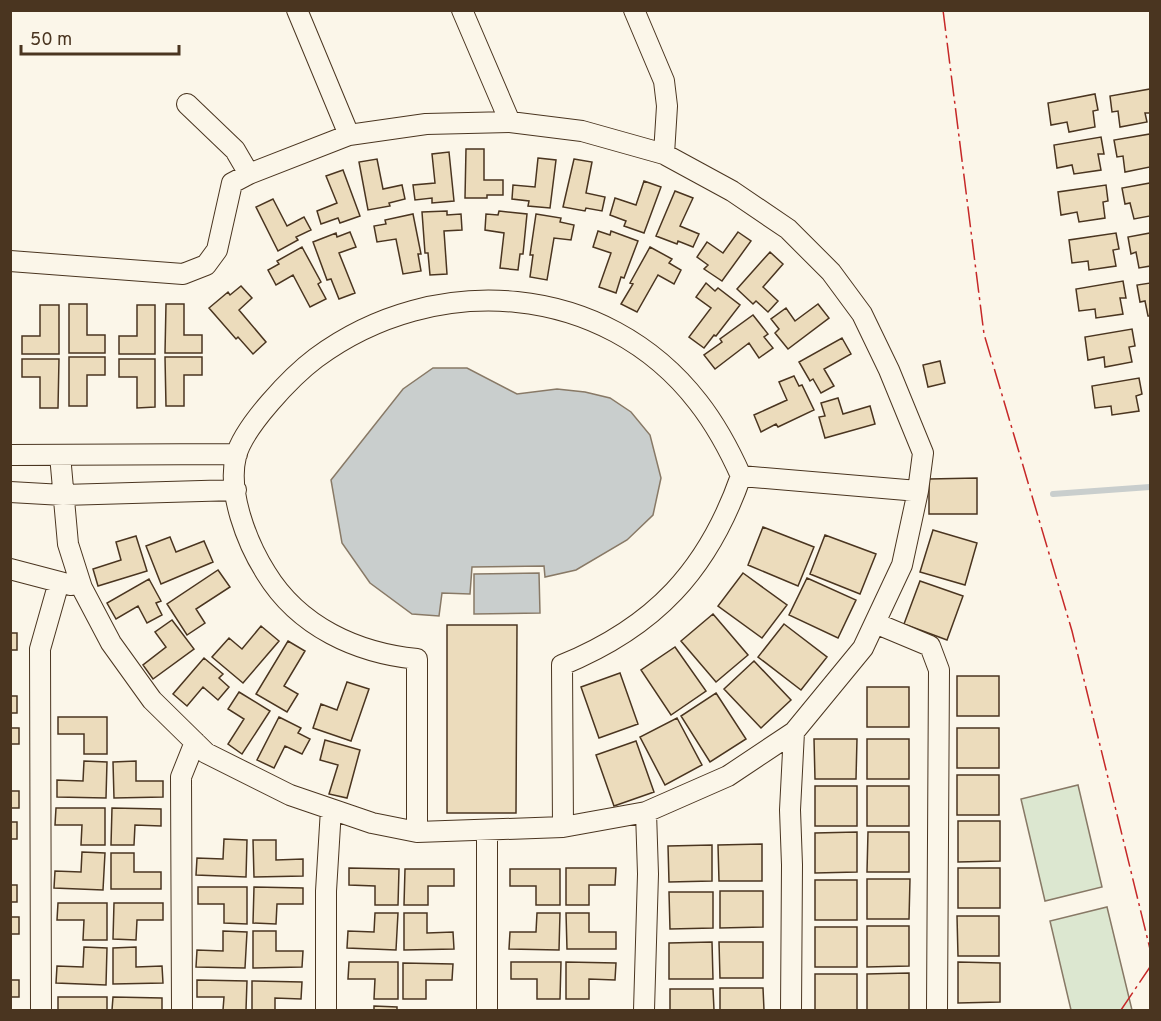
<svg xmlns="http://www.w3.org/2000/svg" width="1161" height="1021" font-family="Overpass,sans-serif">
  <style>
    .green { fill: #dce7d0; stroke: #887966; stroke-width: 1.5 }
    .water { fill: #c9cecd; stroke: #887966; stroke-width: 1.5 }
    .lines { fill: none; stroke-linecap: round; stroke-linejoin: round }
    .stream { stroke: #c9cecd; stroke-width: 6 }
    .building { fill: #ecdcbc; stroke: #4a3520; stroke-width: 1.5 }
    .street-casing { stroke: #4a3520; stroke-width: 22 }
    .street { stroke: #fbf6e9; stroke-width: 20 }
    .power { stroke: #c62828; stroke-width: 1.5; stroke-dasharray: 21 4.5 3 4.5; stroke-linecap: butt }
  </style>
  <rect width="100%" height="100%" fill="#fbf6e9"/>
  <path class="green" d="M1078 785 1102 887 1045 901 1021 799Z
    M1107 907 1132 1010H1071L1050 921Z"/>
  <path class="water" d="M433 368H467L517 394 557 389 585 392 610 398 631 412 650 435 661 478 653 515 627 540 576 570 545 577 544 566 472 567 470 594 442 593 439 616 412 614 370 583 342 543 331 480 403 389Z
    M539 573 540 613 474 614V574Z"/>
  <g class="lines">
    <path class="stream" d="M1053 494 1150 487"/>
  </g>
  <path class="building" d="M1150 89V113H1145L1147 122 1120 127 1118 111 1112 112 1110 96Z
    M1095 94 1098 110 1093 111 1095 127 1069 132 1067 122 1051 125 1048 103Z
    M1150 134V167L1125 172 1123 156 1117 157 1114 140Z
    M1101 137 1104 154H1098L1101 170 1074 174 1072 165 1057 168 1054 145Z
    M466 149H484V180H503V195H487V198H465Z
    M449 152 454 201 432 203V198L415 200 413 185 435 183 432 154Z
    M538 158 556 160 550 208 528 206 529 201 512 199 513 185 535 187Z
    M377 159 383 189 402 185 405 199 389 203 390 206 368 210 359 162Z
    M574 159 592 162 586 193 605 197 602 211 586 208 585 211 563 207Z
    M343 170 360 216 340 223 338 218 321 224 317 211 337 203 326 176Z
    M644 181 661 187 644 233 624 226 626 221 610 215 615 198 636 205Z
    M1150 183V216L1134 219 1130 203 1125 204 1122 188Z
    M1106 185 1108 201 1103 202 1105 218 1079 222 1077 212 1061 215 1058 192Z
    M675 191 693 198 680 226 699 234 693 247 678 241 677 244 656 236Z
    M273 199 287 226 304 217 311 230 296 237 298 240 278 251 256 207Z
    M447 211V215L461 214 462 230 444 231 447 274 430 275 428 253H425L422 212Z
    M499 211 527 214 523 254H520L518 270 500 268 504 233 485 230 486 214 498 215Z
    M413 214 421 254H418L421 271 403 274 396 239 377 242 374 226 386 224 385 220Z
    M536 214 561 218 560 222 574 225 571 240 554 238 547 280 530 277 533 255H530Z
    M598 231 610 235 611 231 638 241 624 278 621 277 616 293 599 287 611 253 593 247Z
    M350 232 356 247 339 253 355 293 339 299 331 279 327 280 313 242 336 233 337 237Z
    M738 232 751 241 722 281 704 269 708 265 697 257 707 242 723 253Z
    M1116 233 1119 249 1113 250 1116 266 1089 270 1088 261 1072 263 1069 240Z
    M1150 233V266L1139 268 1136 252 1131 254 1128 237Z
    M302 247 321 282 318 284 326 299 310 307 293 275 276 285 268 270 279 264 277 261Z
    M650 247 672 259 669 263 681 270 674 284 658 275 637 312 621 304 633 284 630 283Z
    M770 252 783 264 763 287 778 301 768 312 756 301 753 304 737 289Z
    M1123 281 1126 298H1120L1123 314 1096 318 1095 309 1079 311 1076 289Z
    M706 283 715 291 718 288 740 305 716 336 714 335 704 348 689 337 711 308 696 297Z
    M1150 283V316H1148L1145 301 1140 302 1137 285Z
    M241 286 252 298 239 310 266 342 253 354 238 337 236 339 209 308 228 292 230 295Z
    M69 304H87V335H105V353H69Z
    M166 304H184V335H202V353H165Z
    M818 304 829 318 788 349 775 333 779 329 771 319 786 308 795 321Z
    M40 305H59V354H22V336H40Z
    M137 305H155V354H119V336H137Z
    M753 315 768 334 764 337 773 348 759 358 749 343 715 369 704 355 722 342 720 339Z
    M1132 329 1135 346 1129 347 1132 362 1105 367 1104 357 1088 360 1085 337Z
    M842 338 851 354 824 369 834 386 821 393 813 379 810 381 799 362Z
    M69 357H105V375H87V406H69Z
    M165 357H202V375H184V406H166Z
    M22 359H59L58 408H40V377H22Z
    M119 359H155V407L137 408V377H119Z
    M940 361 945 383 928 387 923 365Z
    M794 376 799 386 802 385 814 410 778 427 776 424 761 432 754 415 787 400 779 382Z
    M1139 378 1142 394 1136 396 1139 411 1112 415 1111 406 1095 408 1092 386Z
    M838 398 843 414 870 406 875 424 825 438 819 417 825 416 821 403Z
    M977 478V514H929V479Z
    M763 527 814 547 798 586 748 565Z
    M933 530 977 543 965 585 920 572Z
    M825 535 876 554 860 594 810 574Z
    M136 536 147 571 98 586 93 569 121 560 116 542Z
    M170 537 176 552 204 541 213 562 161 584 146 546Z
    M218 570 230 587 196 609 205 623 187 635 167 604Z
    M743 573 787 605 762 638 718 606Z
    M807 578 856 600 838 638 789 615Z
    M149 579 161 601 156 603 162 615 147 623 138 606 116 619 107 603Z
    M920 581 963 596 947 640 904 624Z
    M713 614 748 655 716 682 681 641Z
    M172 620 194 649 153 679 143 665 166 647 155 632Z
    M784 624 827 657 801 690 758 657Z
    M447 625H517L516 813H447Z
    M261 626 279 641 243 683 212 657 229 638 242 649Z
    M10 633H17V650H10Z
    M288 641 305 651 284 686 298 694 287 712 256 694Z
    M675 647 706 691 671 715 641 670Z
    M204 658 223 674 219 678 229 687 218 700 203 687 187 706 173 694Z
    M754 661 791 700 761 728 724 689Z
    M620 673 638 724 599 738 581 687Z
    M957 676H999V716H957Z
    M347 682 369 689 351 741 313 728 321 704 337 710Z
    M867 687H909V727H867Z
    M239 692 270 711 242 754 228 744 244 719 228 709Z
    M716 693 746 739 710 762 681 716Z
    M10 696H17V713H10Z
    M58 717H107V754H84V734H58Z
    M279 717 301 728 298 733 310 739 302 754 285 746 274 768 257 760Z
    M677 718 702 765 665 785 640 737Z
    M10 728H19V744H10Z
    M957 728H999V768H957Z
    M814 739H857L856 779H815Z
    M867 739H909V779H867Z
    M325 740 360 750 347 798 329 794 338 765 320 760Z
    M636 741 654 792 614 806 596 755Z
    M84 761 107 762 106 798 57 797V780L83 781Z
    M136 761V781H163V797L114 798 113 762Z
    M957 775H999V815H957Z
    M815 786H857V826H815Z
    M867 786H909V826H867Z
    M10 791H19V808H10Z
    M56 808H105V845H81L82 825H55Z
    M112 808 161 809V826L135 825 134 845H111Z
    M958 821H1000V861L958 862Z
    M10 822H17V839H10Z
    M857 832V872L815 873V833Z
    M868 832H909V872H867Z
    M224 839 247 840 246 877 196 875 197 858 223 859Z
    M253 840H276V860L303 859V876L254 877Z
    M762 844V881H719L718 845Z
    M712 845V881L669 882 668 846Z
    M82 852 105 853 103 890 54 888 55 871 81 872Z
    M111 853H134V872H161V889H111Z
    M349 868 399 869 398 905H375V886L349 885Z
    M566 868H616L615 885H589V905H566Z
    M958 868H1000V908H958Z
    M405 869H454V886H428V905H404Z
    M510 869H560V905H536V886H510Z
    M867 879H910L909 919H867Z
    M815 880H857V920H815Z
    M10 885H17V902H10Z
    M198 887H247V924L224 923V904H198Z
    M254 887 303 888V904H277L276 924 253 923Z
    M720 891H763V927L720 928Z
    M669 892H713V928L670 929Z
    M58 903H107V940H83L84 920H57Z
    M114 903H163V920H137L136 940 113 939Z
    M375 913H398L396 950 347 948 348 931 374 932Z
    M404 913H427V933L453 932 454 949 404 950Z
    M537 913H560L559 950 509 949 510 932H536Z
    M566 913H589V932H616V949H567Z
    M957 916H999V956H958Z
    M10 917H19V934H10Z
    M867 926H909V966L867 967Z
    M815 927H857V967H815Z
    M223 931 247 932 245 968 196 967 197 950 223 951Z
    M253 931H276V951H303L302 967 253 968Z
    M712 942 713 979H669V943Z
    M719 942H763V978H720Z
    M84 947 107 948 106 985 56 983 57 966 83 967Z
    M136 947V967L162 966 163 983 113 984V948Z
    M349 962H398V999H374L375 979H348Z
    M511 962H561L560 999H537V979H511Z
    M566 962 616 963 615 980 589 979V999H566Z
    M958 962 1000 963V1002L958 1003Z
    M403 963 453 964 452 980H426V999H403Z
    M909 973V1010H867V974Z
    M815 974H857V1010H815Z
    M10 980H19V997H10Z
    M197 980 247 981 246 1010H223L224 997H197Z
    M252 981 302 982 301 999 275 998V1010H252Z
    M720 988H763L764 1010H720Z
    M670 989H713L714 1010H670Z
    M58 997H107V1010H58Z
    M113 997 162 998V1010H112Z
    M374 1006 397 1007V1010H374Z"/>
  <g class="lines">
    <g class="street-casing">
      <path id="street" d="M297 10 349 135
        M462 10 510 122
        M634 10 664 81 667 106 664 154
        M187 104 235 150 249 174
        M10 261 183 274 206 265 217 250 232 183 249 174 349 135 426 124 510 122 582 131 664 154 732 191 788 229 831 272 862 314 889 370 923 453 918 491
        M10 455 237 454
        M60 455 68 544 82 588 111 643 152 700 206 753 290 795 372 823 417 832 563 827 646 812 728 776 794 732 863 648 902 565 918 491 741 476
        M10 492 63 495 236 490
        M10 569 71 585
        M875 623 930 646 939 670 937 1010
        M487 831V1010
        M417 832V659C357 653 299 627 266 573 247 543 227 492 236 456 244 426 292 376 316 358 435 270 605 282 698 402 716 425 729 449 741 476 708 570 655 627 562 665L563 827
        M41 1010 40 649 59 582
        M182 1010 181 777 195 742
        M326 1010V891L331 809
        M644 1010 648 874 646 812
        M791 1010 792 865 790 810 794 732"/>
    </g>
    <use href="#street" class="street"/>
    <path class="power" d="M943 10 984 334 1072 631 1150 949
      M1121 1010 1150 967"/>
  </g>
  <rect width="1161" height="1021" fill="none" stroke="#4a3520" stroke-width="24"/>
  <path d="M21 45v9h158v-9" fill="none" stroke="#4a3520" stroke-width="3"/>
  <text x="30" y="45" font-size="18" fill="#4a3520" stroke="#fbf6e9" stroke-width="4.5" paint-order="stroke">50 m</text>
</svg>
